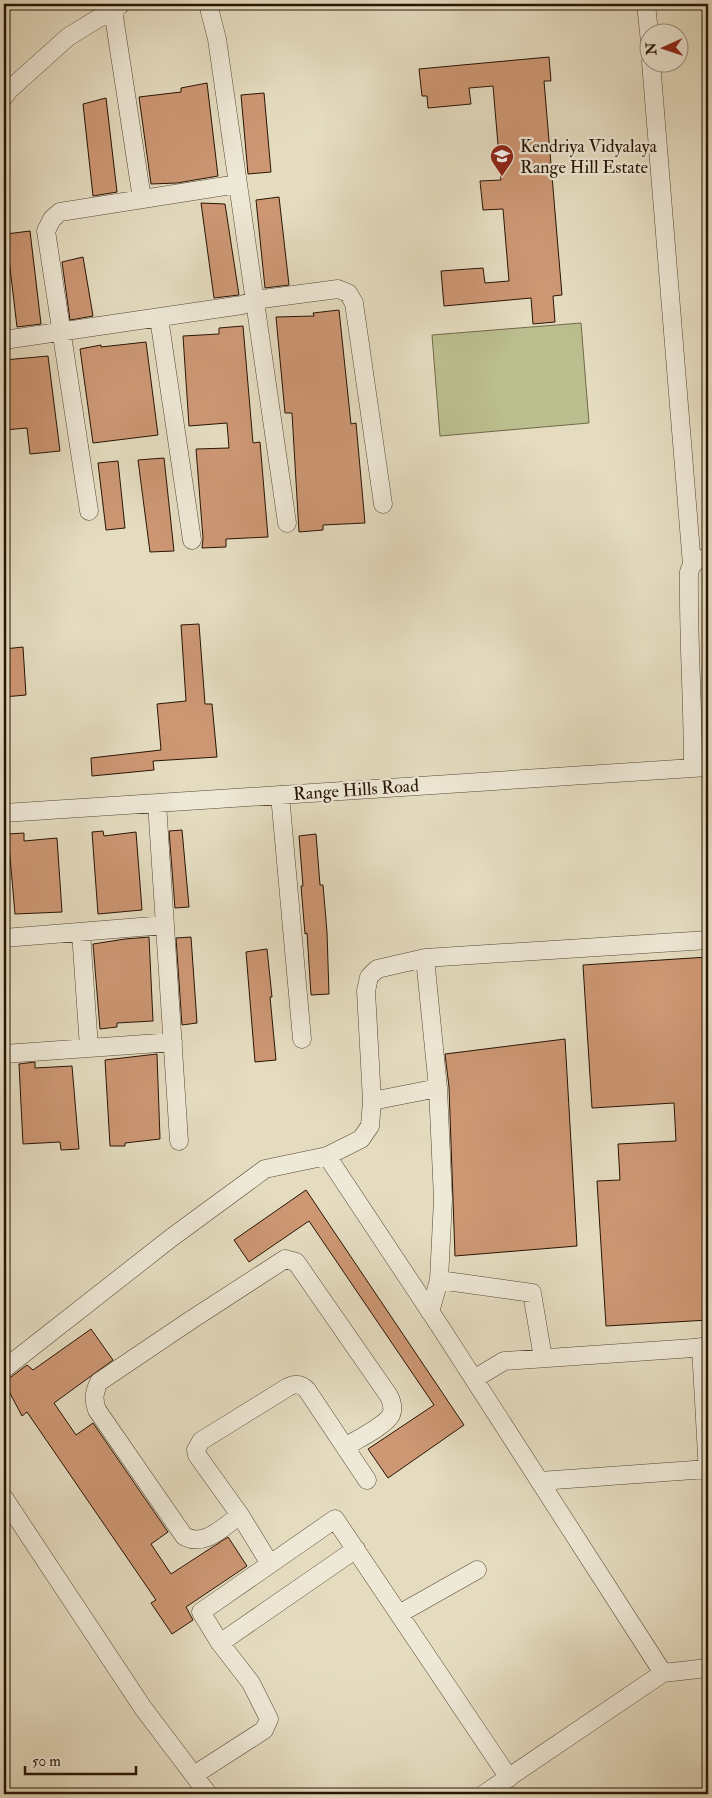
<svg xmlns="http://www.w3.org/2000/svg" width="712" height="1798" font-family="'IM FELL Double Pica',serif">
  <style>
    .green { fill: #bbbe8e; stroke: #716949 }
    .building { fill: #cd9774; stroke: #271404 }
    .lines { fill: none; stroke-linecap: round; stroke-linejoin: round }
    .minor-casing { stroke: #564633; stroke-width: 19 }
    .minor { stroke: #eee8d6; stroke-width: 18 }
    .labels { text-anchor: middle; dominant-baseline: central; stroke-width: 4.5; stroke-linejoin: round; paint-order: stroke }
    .poi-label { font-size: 18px; fill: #271404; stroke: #eee8d6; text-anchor: start }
    .street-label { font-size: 18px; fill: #271404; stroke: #eee8d6 }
  </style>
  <rect width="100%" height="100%" fill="#e5dcc0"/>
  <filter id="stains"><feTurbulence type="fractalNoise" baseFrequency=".004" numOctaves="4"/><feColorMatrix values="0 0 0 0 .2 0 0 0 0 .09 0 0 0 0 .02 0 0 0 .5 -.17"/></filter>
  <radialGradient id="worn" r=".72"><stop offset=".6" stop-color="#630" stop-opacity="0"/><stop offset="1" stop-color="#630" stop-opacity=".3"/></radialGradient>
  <path class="green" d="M581 323 589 423 440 436 432 335Z"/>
  <path class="building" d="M549 57 551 81H544L562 295 553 296 555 322 533 324 531 298 444 306 441 271 483 268 485 283 509 281 503 209 483 210 480 181 501 180 493 86 469 88 471 104 428 108 427 96H422L419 69Z
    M207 83 218 176 177 183 151 184 139 97 181 92V88Z
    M264 93 271 172 248 174 241 95Z
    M106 98 117 192 93 196 83 104Z
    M279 197 289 285 265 288 256 200Z
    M201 203 225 204 239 295 214 298Z
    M30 231 41 324 17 327 6 234Z
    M83 257 93 316 70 320 62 262Z
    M339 310 351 424 356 423 365 523 323 525V530L299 532 292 413H285L276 317 314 316 313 313Z
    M243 326 253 443 260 442 268 537 226 539V547L202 548 203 538 196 449 229 448 227 423 189 426 183 336 219 334V328Z
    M146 342 158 435 93 443 80 349 101 345V347Z
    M48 356 60 451 30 454 27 428 4 430V360Z
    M164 458 174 551 150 552 138 460Z
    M118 461 125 528 106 530 98 463Z
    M199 624 205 704H212L217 757 153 761 154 770 92 776 91 758 161 750 157 704 186 701 181 625Z
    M23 647 26 695 4 697V649Z
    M182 830 189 907 175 908 169 831Z
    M103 831 104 836 136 832 142 910 98 914 92 832Z
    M24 833V841L57 838 62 912 15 914 8 834Z
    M316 834 320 885H323L327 932 329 994 311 995 307 933 305 934 301 886H303L299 836Z
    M149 937 153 1021 117 1023V1027L100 1029 93 944 125 939Z
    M191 937 197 1023 182 1025 176 938Z
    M267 949 272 997H270L276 1060 255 1062 246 952Z
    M708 957V1320L606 1326 597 1181 620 1180 618 1144 676 1141 674 1103 592 1108 583 965Z
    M565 1039 577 1246 455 1256 449 1087 445 1054Z
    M157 1054 160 1139 125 1143V1146H110L105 1060Z
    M35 1062V1068L72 1066 79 1149 61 1150 60 1142 23 1144 19 1064Z
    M306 1190 464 1425 388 1478 368 1449 434 1405 309 1221 249 1262 234 1240Z
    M91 1329 113 1360 54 1403 76 1435 93 1423 168 1532 151 1544 171 1574 228 1537 247 1566 186 1607 193 1620 172 1634 151 1603 156 1600 27 1412 22 1416 4 1382V1379L11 1377 27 1365 33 1370Z"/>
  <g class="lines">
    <g class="minor-casing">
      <path id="minor" d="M208 4 217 39 287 523
        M646 4 650 42
        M113 10 142 199
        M651 62 692 565
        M4 97 9 90 68 37 120 5
        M159 318 192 540
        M4 340 242 305 254 300 338 289 348 293 354 303 383 504
        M89 511 46 231 52 219 60 212 238 184
        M693 768C693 702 688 637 689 572 692 562 698 559 708 558
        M280 795 302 1039
        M157 803 179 1141
        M4 813 708 767
        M81 932 89 1048
        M4 938 165 925
        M425 958 708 940
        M4 1054 173 1042
        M372 1101 438 1088
        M327 1156 361 1139 370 1126 372 1101 366 991 369 977 377 969 425 958 438 1088 443 1199 439 1280 430 1312
        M439 1280 532 1293 543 1358
        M701 1347 708 1473
        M4 1369 171 1238 265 1169 327 1156 441 1328 663 1673
        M474 1379 504 1361 708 1347
        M540 1481 708 1469
        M4 1498 143 1708 208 1794
        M240 1515C223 1527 204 1548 184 1536L97 1410C93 1399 94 1393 99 1382L191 1320 285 1259 296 1262 389 1396C392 1402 394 1408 391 1415 385 1426 356 1440 345 1447
        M270 1564 240 1515 197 1455 196 1450 201 1441 288 1387C296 1383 301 1384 307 1390L367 1480
        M399 1614 477 1570
        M220 1643 356 1549
        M194 1775 264 1730 269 1719 251 1683 220 1643 201 1612 335 1519 509 1778
        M484 1794 663 1673 708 1668"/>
    </g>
    <use href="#minor" class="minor"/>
  </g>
  <defs>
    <g id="school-pin" transform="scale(1.25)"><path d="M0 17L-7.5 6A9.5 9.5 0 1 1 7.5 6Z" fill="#8f2418" stroke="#eee8d6"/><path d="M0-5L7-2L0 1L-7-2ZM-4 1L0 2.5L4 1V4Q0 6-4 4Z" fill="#fff"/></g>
  </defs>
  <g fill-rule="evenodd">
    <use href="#school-pin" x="502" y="156"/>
  </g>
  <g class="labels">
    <g class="poi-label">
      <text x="520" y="146">Kendriya Vidyalaya<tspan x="520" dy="21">Range Hill Estate</tspan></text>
    </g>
    <g class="street-label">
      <text transform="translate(356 790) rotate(-4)">Range Hills Road</text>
    </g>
  </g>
  <rect width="712" height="1798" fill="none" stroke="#e5dcc0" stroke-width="20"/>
  <rect x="5" y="5" width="702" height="1788" fill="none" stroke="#271404" stroke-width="2.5"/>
  <rect x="10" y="10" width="692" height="1778" fill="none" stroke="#271404"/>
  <g transform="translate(664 48) rotate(267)"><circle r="24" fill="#eee8d6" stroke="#9e9382"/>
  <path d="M0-4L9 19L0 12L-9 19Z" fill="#8f2418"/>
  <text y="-8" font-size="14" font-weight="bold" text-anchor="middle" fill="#271404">N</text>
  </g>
  <path d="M25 1766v8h111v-8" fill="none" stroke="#271404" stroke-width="2.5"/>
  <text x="32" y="1766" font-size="15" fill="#271404" stroke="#eee8d6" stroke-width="4" paint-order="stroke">50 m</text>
  <rect width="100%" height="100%" filter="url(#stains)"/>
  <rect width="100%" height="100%" fill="url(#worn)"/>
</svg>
